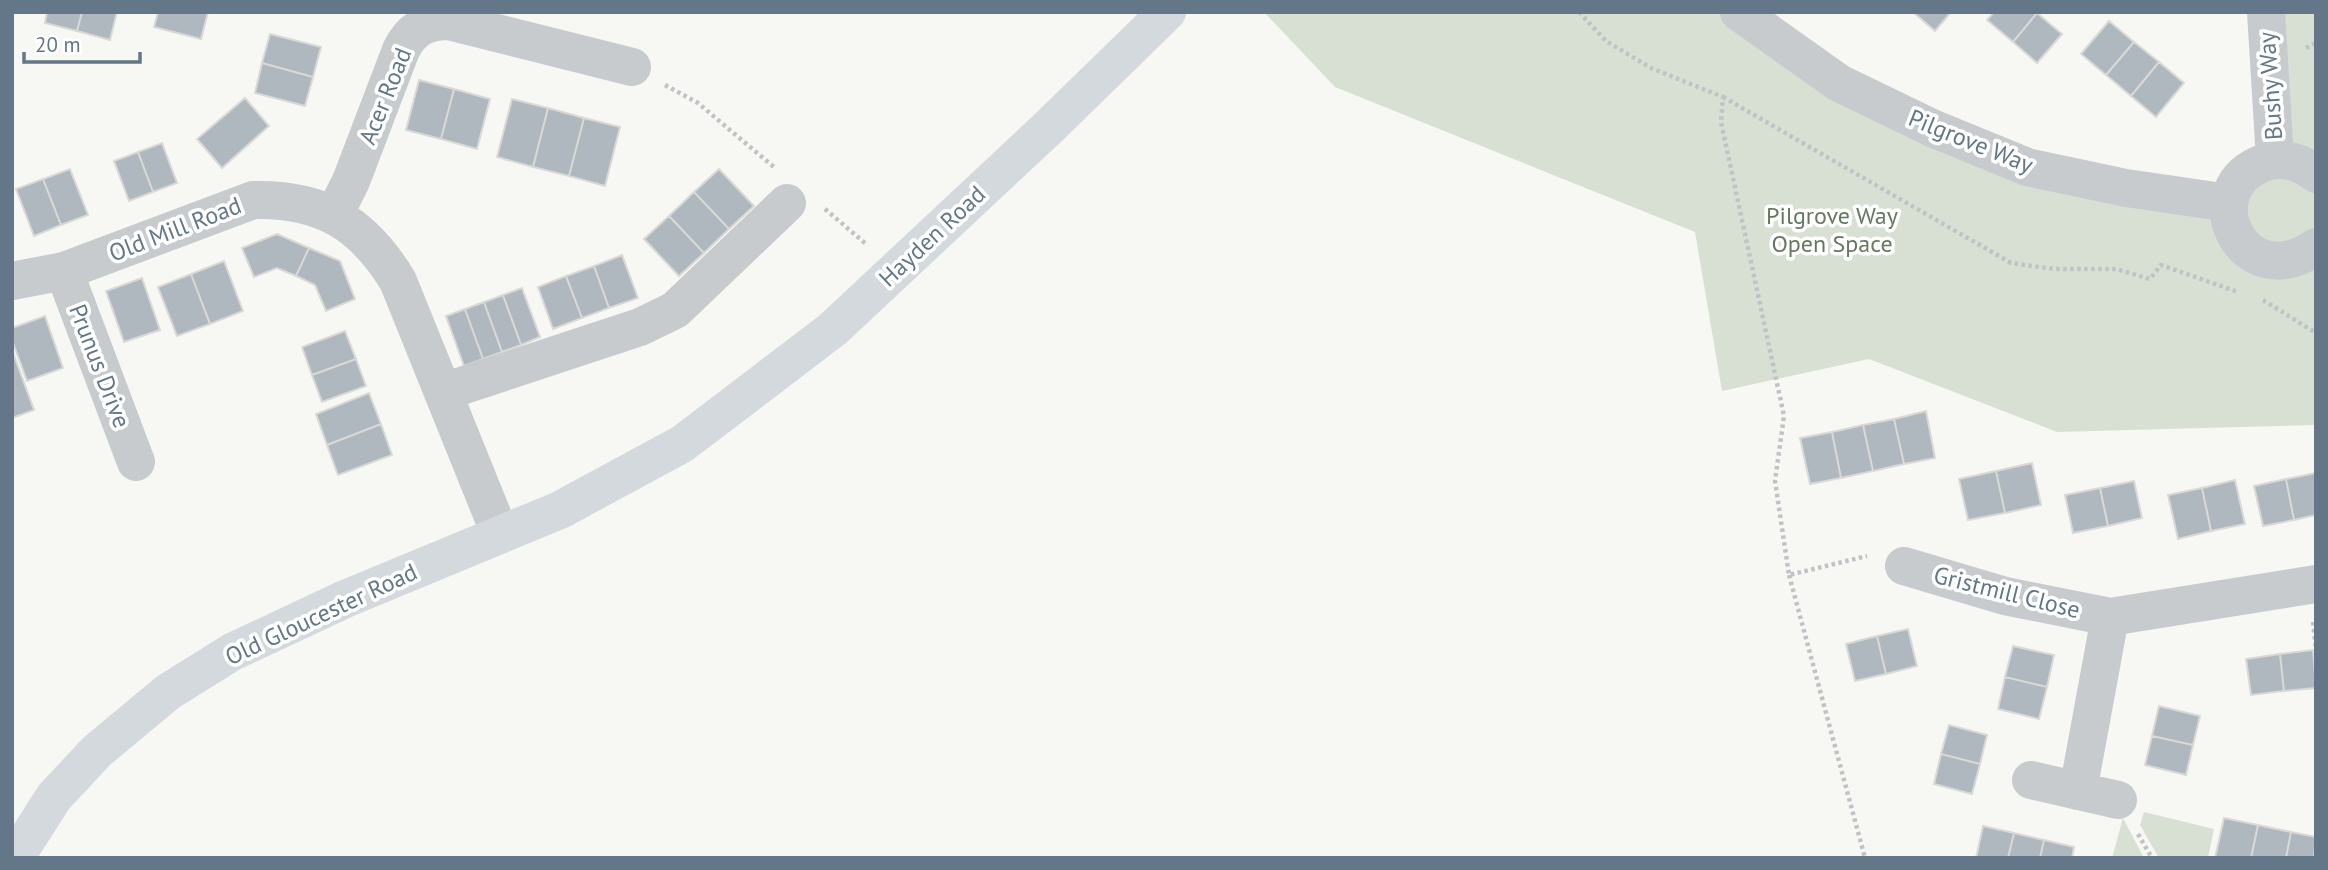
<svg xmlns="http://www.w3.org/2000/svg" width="2328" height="870" font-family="'PT Sans',sans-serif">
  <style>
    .green { fill: #d8e0d4 }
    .building { fill: #afb8be; stroke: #d9d9d6; stroke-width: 2 }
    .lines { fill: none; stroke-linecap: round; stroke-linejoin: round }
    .path { stroke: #c0c3c5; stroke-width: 4.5; stroke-dasharray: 3.5 3.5; stroke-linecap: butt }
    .minor { stroke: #c7cbce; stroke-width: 38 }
    .major { stroke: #d4d9de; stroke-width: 38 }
    .labels { text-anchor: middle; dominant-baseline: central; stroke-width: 7; stroke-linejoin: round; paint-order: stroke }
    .street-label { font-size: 24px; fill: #637788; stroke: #fff }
    .park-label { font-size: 24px; fill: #64795f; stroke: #fff }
  </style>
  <rect width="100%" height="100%" fill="#f7f7f4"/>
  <path class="green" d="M1264 12H1739L1932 128 2229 203 2260 164 2266 12H2316V425L2057 432 1869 359 1722 391 1695 232 1335 87Z
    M2144 812 2214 829 2208 858H2159L2140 825Z
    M2123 818 2144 858H2112Z"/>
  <path class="building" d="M47 12H82L77 31 45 23Z
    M82 12H117L110 40 77 31Z
    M158 12H208L201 39 154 27Z
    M1913 12H1951L1935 31Z
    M1994 12H2036L2037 13 2013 42 1987 20Z
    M2037 13 2062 34 2037 63 2013 42Z
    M2109 21 2134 42 2106 75 2081 54Z
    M270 34 321 47 313 77 262 63Z
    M2134 42 2159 62 2131 96 2106 75Z
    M2159 62 2184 83 2156 117 2131 96Z
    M262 63 313 77 305 106 255 93Z
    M419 80 454 89 441 139 406 130Z
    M454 89 490 99 477 149 441 139Z
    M245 98 269 126 222 168 197 139Z
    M512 99 548 108 533 167 497 157Z
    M548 108 584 118 569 176 533 167Z
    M584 118 620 127 605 186 569 176Z
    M162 143 177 183 153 192 138 152Z
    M138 152 153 192 129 201 114 161Z
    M70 169 88 215 61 225 43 179Z
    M719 169 754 206 729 229 694 192Z
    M43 179 61 225 34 236 16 189Z
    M694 192 729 229 704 253 669 216Z
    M669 216 704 253 679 276 644 239Z
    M277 234 309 248 296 276 277 268 254 277 242 248Z
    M309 248 340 261 355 299 326 311 315 285 296 276Z
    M622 255 638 298 609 308 594 266Z
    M224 261 243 311 210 324 191 274Z
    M594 266 609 308 582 318 566 276Z
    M191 274 210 324 177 336 158 287Z
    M566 276 582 318 553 329 538 287Z
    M142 278 160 330 124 342 106 291Z
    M522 288 540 337 521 345 503 295Z
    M503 295 521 345 502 352 484 302Z
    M484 302 502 352 483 359 465 309Z
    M465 309 483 359 464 366 446 316Z
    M45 316 63 368 27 381 12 340V328Z
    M345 331 356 359 312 375 302 347Z
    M12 350 34 410 12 418Z
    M356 359 366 386 322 402 312 375Z
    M369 393 381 424 327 445 316 414Z
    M1926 411 1935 458 1904 464 1894 419Z
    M1894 419 1904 464 1873 471 1863 425Z
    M381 424 392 455 338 475 327 445Z
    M1863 425 1873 471 1841 478 1832 432Z
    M1832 432 1841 478 1810 484 1800 438Z
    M2032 463 2041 505 2005 513 1996 471Z
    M1996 471 2005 513 1968 520 1959 479Z
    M2316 473V515L2294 520 2286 479Z
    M2286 479 2294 520 2263 526 2254 486Z
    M2235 480 2245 524 2211 531 2202 488Z
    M2134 481 2142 518 2108 526 2100 488Z
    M2100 488 2108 526 2073 533 2065 495Z
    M2202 488 2211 531 2178 539 2168 495Z
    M1908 629 1917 666 1886 674 1877 636Z
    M1877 636 1886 674 1855 681 1846 644Z
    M2013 646 2054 655 2047 687 2005 677Z
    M2313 650 2316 688 2284 691 2280 654Z
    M2280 654 2284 691 2251 695 2246 659Z
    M2005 677 2047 687 2039 719 1998 709Z
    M2159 706 2200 716 2193 745 2152 736Z
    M1949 725 1987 735 1980 764 1941 754Z
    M2152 736 2193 745 2186 775 2145 765Z
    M1941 754 1980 764 1972 794 1934 784Z
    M2224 818 2258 825 2251 858H2215Z
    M2258 825 2291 832 2286 858H2251Z
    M1983 826 2014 833 2008 858H1976Z
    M2291 832 2316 837 2314 858H2286Z
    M2014 833 2044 840 2040 858H2008Z
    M2044 840 2074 847 2072 858H2040Z"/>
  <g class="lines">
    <path class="path" d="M1579 12 1606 41 1651 68 1723 97 1721 122 1784 416 1775 481 1789 575 1867 556
      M2306 48 2316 43
      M665 85 698 103 775 168
      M1723 97 2011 263 2054 269H2116L2150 279 2161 265 2238 292
      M825 209 866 244
      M2263 300 2316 333
      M1789 575 1865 858
      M2313 622 2316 649
      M2138 834 2152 858"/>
    <path class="minor" d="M1739 12 1839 83 1932 128 2027 167 2126 188 2229 203
      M2266 12 2275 159
      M2316 174C2301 162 2284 157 2266 162 2191 187 2241 299 2316 247
      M334 215 351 181 401 50C411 29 426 21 449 21L632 67
      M64 271 136 462
      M12 281 64 271 253 200C321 198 363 223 398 281L500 534
      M443 392 640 327 675 310 787 203
      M1904 566 2005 596 2110 617 2316 584
      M2031 780 2118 800
      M2078 791 2110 617"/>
    <path class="major" d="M15 858 54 797 97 751 168 692 232 652 345 599 560 510 682 444 833 329 1050 126 1167 12"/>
  </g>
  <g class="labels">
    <g class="street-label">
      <text transform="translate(2270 86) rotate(-94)">Bushy Way</text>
      <text transform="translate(385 96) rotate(-68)">Acer Road</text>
      <text transform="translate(1971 141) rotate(22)">Pilgrove Way</text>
      <text transform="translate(175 229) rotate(-21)">Old Mill Road</text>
      <text transform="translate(932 236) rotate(-43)">Hayden Road</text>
      <text transform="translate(100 366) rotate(69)">Prunus Drive</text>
      <text transform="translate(2007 592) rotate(14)">Gristmill Close</text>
      <text transform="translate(321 614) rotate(-25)">Old Gloucester Road</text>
    </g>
    <g class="park-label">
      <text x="1832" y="215">Pilgrove Way<tspan x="1832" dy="28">Open Space</tspan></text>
    </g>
  </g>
  <rect width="2328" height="870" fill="none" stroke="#637788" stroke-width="28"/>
  <path d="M24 52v10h116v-10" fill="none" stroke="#637788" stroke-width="3.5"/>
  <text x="35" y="52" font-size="21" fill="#637788" stroke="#ffffff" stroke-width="5" paint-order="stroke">20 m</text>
</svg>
